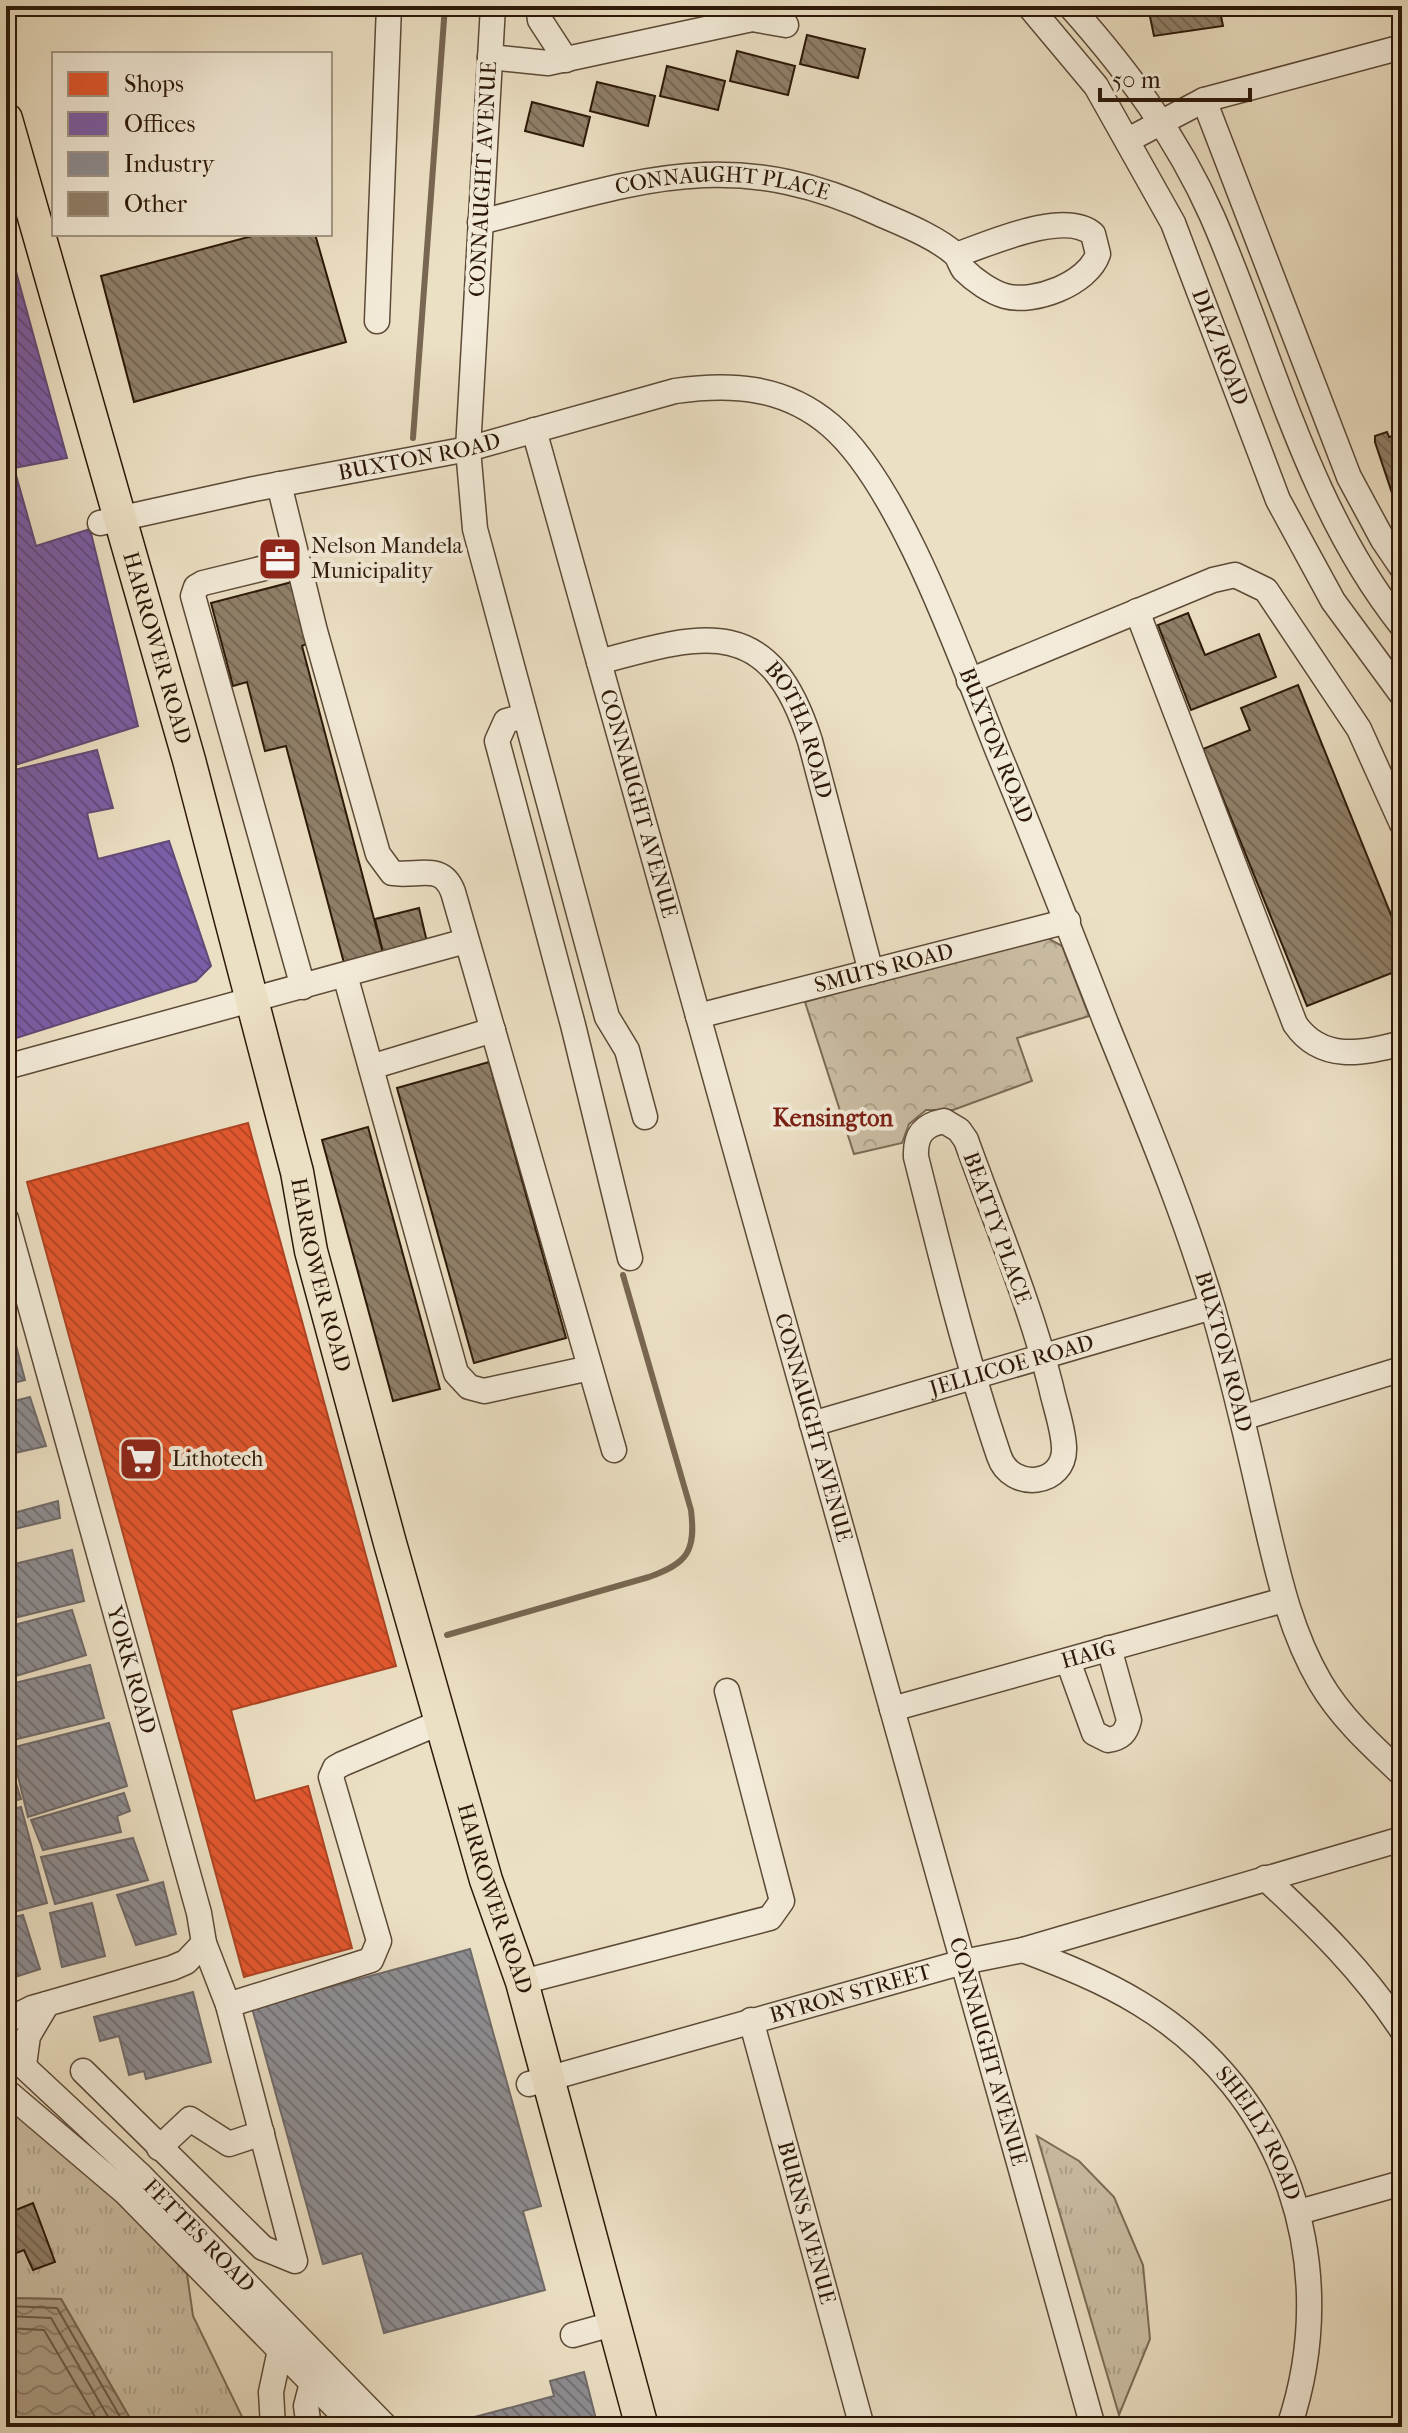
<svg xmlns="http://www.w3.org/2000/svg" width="1408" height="2433" font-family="'IM FELL French Canon',serif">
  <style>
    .grass { fill: url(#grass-tufts); stroke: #7c6b56; stroke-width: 2 }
    .forest { fill: url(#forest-crowns); stroke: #7c6b56; stroke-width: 2 }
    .water { fill: url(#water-waves); stroke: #786752; stroke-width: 2 }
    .shops { fill: url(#shops-back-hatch); stroke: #ad4423; stroke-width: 2 }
    .offices { fill: url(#offices-back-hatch); stroke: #634977; stroke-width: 2 }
    .industry { fill: url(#industry-back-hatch); stroke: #706a69; stroke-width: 2 }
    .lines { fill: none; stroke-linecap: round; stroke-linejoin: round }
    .shore { stroke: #6c5a46; stroke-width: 2 }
    .stream { stroke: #786752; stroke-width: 6 }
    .building { fill: url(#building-back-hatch); stroke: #2c1808; stroke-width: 2 }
    .minor-casing { stroke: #5c4a37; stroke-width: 27 }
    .major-casing { stroke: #2c1808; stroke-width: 35 }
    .minor { stroke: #f3ebd9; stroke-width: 24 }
    .major { stroke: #ece0c4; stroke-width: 32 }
    .labels { text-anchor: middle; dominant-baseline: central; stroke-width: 8; stroke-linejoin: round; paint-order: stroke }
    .street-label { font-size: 22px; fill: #2c1808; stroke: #f3ebd9 }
    .poi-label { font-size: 22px; fill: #2c1808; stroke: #f3ebd9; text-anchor: start }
    .neighbourhood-label { font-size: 24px; font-weight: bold; fill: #7a1f14; stroke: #f3ebd9 }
  </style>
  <defs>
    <pattern id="grass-tufts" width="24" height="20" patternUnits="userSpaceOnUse" patternTransform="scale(2)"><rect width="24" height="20" fill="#cbbea4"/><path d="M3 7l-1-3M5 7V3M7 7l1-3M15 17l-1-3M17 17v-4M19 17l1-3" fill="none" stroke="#aea38c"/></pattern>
    <pattern id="forest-crowns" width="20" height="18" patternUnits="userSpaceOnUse" patternTransform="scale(2)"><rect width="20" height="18" fill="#cbbea4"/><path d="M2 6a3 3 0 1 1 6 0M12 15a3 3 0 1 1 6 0" fill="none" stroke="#aea38c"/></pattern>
    <pattern id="water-waves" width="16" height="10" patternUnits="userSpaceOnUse" patternTransform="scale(2)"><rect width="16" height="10" fill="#ab9c84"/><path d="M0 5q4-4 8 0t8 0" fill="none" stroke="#8b7e6a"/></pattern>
    <pattern id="shops-back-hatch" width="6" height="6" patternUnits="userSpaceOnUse" patternTransform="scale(2)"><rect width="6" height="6" fill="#e4572e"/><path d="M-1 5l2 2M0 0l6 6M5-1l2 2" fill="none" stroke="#b94725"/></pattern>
    <pattern id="offices-back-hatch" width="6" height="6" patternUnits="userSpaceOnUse" patternTransform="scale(2)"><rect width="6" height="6" fill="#7b5ea7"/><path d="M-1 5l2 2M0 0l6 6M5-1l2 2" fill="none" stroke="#654d86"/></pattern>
    <pattern id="industry-back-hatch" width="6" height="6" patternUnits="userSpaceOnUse" patternTransform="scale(2)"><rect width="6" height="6" fill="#8d8d92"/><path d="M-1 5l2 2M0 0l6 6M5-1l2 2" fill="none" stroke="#737275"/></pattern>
    <pattern id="building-back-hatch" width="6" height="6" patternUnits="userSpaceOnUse" patternTransform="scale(2)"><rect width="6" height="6" fill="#90806a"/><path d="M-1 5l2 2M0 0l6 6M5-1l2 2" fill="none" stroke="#766855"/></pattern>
  </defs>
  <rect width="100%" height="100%" fill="#ece0c4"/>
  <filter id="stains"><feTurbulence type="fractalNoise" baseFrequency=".0025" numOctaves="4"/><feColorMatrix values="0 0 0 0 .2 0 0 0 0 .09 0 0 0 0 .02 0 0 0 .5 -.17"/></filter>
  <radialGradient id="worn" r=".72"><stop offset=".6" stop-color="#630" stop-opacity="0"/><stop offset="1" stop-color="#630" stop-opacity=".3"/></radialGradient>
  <path class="grass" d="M6 2077 187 2274 193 2316 247 2427H135L61 2299 6 2298Z
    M1037 2136 1079 2161 1114 2197 1143 2265 1150 2339 1119 2415Z"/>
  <path class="forest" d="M1042 935 1062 946 1089 1016 1017 1038 1032 1081 953 1110H926L909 1124 902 1143 854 1154 805 1002Z"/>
  <path class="water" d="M6 2298 61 2299 135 2427H6Z"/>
  <path class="shops" d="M248 1123 396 1666 231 1710 255 1801 308 1786 352 1948 244 1977 27 1182Z"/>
  <path class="offices" d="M6 235 67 458 14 468 36 546 90 529 138 726 12 766 9 753H6Z
    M97 750 113 808 87 813 98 859 169 841 211 966 196 981 7 1041 6 772Z"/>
  <path class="industry" d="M6 1307 25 1380 6 1385Z
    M30 1397 46 1446 6 1455V1403Z
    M58 1501 60 1518 6 1531V1515Z
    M72 1550 84 1601 6 1620V1566Z
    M72 1610 86 1655 6 1679V1627Z
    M90 1665 104 1718 9 1741 6 1685Z
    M109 1723 127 1786 28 1817 11 1748Z
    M6 1751 21 1799 6 1803Z
    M124 1793 130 1811 117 1816 121 1832 43 1850 31 1820Z
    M21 1807 47 1903 6 1914V1811Z
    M133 1838 148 1880 55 1904 41 1857Z
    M163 1882 176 1934 136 1945 117 1895Z
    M92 1903 105 1956 62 1967 50 1913Z
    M23 1915 40 1969 6 1980V1919Z
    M470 1949 541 2206 523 2211 545 2290 384 2333 362 2253 323 2264 252 2008Z
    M193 1992 211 2062 146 2079 144 2071 129 2075 119 2036 100 2041 94 2017Z
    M584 2372 598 2427H469L467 2419 554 2396 550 2381Z"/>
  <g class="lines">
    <path class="shore" d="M6 2306 57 2308 126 2427
      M6 2316 51 2318 114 2427
      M6 2328 44 2330 101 2427"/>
    <path class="stream" d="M413 438 445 6
      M447 1635 649 1577C688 1563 696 1551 691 1510L623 1275"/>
  </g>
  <path class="building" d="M1219 6 1223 26 1154 36 1148 7Z
    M807 35 865 49 858 78 800 64Z
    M737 51 795 66 788 95 730 81Z
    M667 66 725 81 718 110 660 96Z
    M597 82 655 96 648 126 590 111Z
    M532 102 590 117 583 146 525 131Z
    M260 234H315L346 342 134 402 101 276Z
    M1387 432 1389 437 1402 433V490L1392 493 1375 442V436Z
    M292 582 308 643 302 646 383 953 344 963 286 746 265 751 247 682 233 686 211 603Z
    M1188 613 1205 655 1259 634 1276 677 1191 710 1158 625Z
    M1298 685 1402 942V969L1307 1006 1203 749 1250 730 1241 708Z
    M419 908 427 942 383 953 375 919Z
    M489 1062 566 1338 474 1363 397 1088Z
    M368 1127 440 1389 393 1401 322 1140Z
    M33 2203 55 2262 33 2270 24 2250 6 2257V2214Z"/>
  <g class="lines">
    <g class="minor-casing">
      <g id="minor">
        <path d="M493 6 468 449 475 529 607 1017 627 1050 645 1117"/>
        <path d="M538 6 540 20 566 60"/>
        <path id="s1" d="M1029 6 1096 86 1173 223 1278 500 1333 601 1402 695"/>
        <path d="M1070 6C1127 70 1177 137 1212 216 1272 353 1307 507 1402 626"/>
        <path d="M490 57 548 63 752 19 786 25"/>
        <path d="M1204 100 1349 477 1383 540 1402 568"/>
        <path d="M1128 140 1204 100 1402 47"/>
        <path id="s2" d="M480 222C633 184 726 142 880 214 903 224 936 237 955 254 959 258 960 265 964 270 974 280 991 292 1005 296 1034 304 1088 284 1098 254L1093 234C1064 209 989 244 956 255"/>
        <path d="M377 321 389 6"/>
        <path id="s3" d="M534 430 1093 2427"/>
        <path d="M279 484 315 631 378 854 392 873C418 877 442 862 453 892L614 1450"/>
        <path id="s4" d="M100 523 254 489 468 449 675 391C731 383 784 386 830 425 901 485 963 665 999 754 1036 843 1071 933 1106 1023 1144 1117 1184 1211 1213 1309 1232 1375 1248 1443 1263 1510 1277 1569 1289 1629 1320 1682 1341 1718 1372 1746 1402 1774"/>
        <path d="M297 560 203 583 196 587 193 596 303 987"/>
        <path d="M1137 611 1295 1024C1321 1062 1363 1054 1402 1043"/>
        <path id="s5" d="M599 662C707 632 770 615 810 741L871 972"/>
        <path d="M969 681 1213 580 1235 575 1266 590 1359 729 1402 824"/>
        <path d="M525 716 506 721 497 741 573 1025 630 1258"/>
        <path d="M345 975 456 1373 469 1387 484 1391 590 1368"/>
        <path id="s6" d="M698 1016 1068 921"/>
        <path d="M6 1067 466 941"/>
        <path d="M371 1067 493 1030"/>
        <path d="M944 1121 959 1130 966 1140C995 1221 1030 1303 1051 1387 1055 1406 1063 1427 1064 1447 1066 1486 1011 1492 999 1456 966 1359 941 1256 916 1157 915 1135 923 1125 944 1121Z"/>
        <path id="s7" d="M6 1219 199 1913 204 1943 186 1962 172 1968 32 2008 6 2021"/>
        <path d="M1242 1418 1402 1369"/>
        <path id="s8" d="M812 1424 1212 1307"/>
        <path d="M1068 1661 1094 1733 1108 1740C1121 1738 1126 1733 1129 1720L1109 1648"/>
        <path id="s9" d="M892 1709 1284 1600"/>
        <path d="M1265 1878C1317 1926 1363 1971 1402 2030"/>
        <path d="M204 1943 228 2005"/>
        <path id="s10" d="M1023 1950C1063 1965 1103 1981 1139 2003 1287 2092 1343 2267 1289 2427"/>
        <path d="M522 1982 770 1918 782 1901 727 1691"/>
        <path id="s11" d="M751 2020 862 2427"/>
        <path id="s12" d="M6 2050 139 2174 386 2427"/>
        <path d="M24 2065 28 2036 47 2004"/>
        <path d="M83 2071 263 2248 295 2261 228 2005 371 1960 379 1941 331 1777 335 1768 342 1764 427 1728"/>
        <path id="s13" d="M529 2084 963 1962 1023 1950 1402 1839"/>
        <path d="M6 2091 126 2193 355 2427"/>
        <path d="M159 2148 190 2119 229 2144 262 2133"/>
        <path d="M1299 2212 1402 2183"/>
        <path d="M573 2335 616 2323"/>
        <path d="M273 2427 271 2392 280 2350"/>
        <path d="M309 2427 306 2406 312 2383"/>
      </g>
    </g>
    <g class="major-casing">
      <g id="major">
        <path id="s14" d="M6 119 189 760 297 1172 311 1251 390 1543 486 1880 522 1982 642 2427"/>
      </g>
    </g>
    <use href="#minor" class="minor"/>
    <use href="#major" class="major"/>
  </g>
  <defs>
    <g id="office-square" transform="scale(2.3)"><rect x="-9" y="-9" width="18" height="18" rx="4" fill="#8f2418" stroke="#f3ebd9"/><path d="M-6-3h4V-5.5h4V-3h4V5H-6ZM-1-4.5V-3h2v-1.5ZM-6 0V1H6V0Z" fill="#fff"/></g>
    <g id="supermarket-square" transform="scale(2.3)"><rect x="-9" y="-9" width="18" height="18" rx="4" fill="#8f2418" stroke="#f3ebd9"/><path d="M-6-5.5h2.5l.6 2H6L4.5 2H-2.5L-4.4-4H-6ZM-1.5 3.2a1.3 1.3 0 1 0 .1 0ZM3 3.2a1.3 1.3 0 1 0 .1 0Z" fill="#fff"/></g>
  </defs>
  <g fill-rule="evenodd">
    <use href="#office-square" x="280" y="559"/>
    <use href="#supermarket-square" x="141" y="1459"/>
  </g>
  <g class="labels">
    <g class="street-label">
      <text transform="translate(483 179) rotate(-87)">CONNAUGHT AVENUE</text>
      <text stroke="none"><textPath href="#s2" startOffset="248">CONNAUGHT PLACE</textPath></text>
      <text stroke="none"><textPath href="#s1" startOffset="394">DIAZ ROAD</textPath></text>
      <text stroke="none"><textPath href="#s4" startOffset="326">BUXTON ROAD</textPath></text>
      <text stroke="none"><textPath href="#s14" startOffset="550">HARROWER ROAD</textPath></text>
      <text stroke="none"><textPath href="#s5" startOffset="252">BOTHA ROAD</textPath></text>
      <text stroke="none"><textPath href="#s4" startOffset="1118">BUXTON ROAD</textPath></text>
      <text stroke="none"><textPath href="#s3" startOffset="388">CONNAUGHT AVENUE</textPath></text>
      <text stroke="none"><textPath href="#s6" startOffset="192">SMUTS ROAD</textPath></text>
      <text transform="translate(997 1228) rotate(70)">BEATTY PLACE</text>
      <text stroke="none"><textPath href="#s14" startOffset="1198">HARROWER ROAD</textPath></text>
      <text stroke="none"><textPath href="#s4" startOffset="1766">BUXTON ROAD</textPath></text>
      <text stroke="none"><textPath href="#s8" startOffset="208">JELLICOE ROAD</textPath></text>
      <text stroke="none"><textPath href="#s3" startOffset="1036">CONNAUGHT AVENUE</textPath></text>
      <text stroke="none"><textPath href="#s9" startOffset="204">HAIG</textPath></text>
      <text stroke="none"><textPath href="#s7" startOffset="468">YORK ROAD</textPath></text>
      <text stroke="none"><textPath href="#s14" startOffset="1846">HARROWER ROAD</textPath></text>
      <text stroke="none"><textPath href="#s13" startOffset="334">BYRON STREET</textPath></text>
      <text stroke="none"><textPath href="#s3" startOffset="1684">CONNAUGHT AVENUE</textPath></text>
      <text stroke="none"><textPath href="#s10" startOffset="308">SHELLY ROAD</textPath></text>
      <text stroke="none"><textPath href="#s11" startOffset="210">BURNS AVENUE</textPath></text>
      <text stroke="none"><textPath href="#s12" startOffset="268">FETTES ROAD</textPath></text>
    </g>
    <g class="poi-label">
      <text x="311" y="546">Nelson Mandela<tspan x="311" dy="25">Municipality</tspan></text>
      <text x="172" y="1459">Lithotech</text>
    </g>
    <g class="neighbourhood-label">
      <text x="833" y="1118">Kensington</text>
    </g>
  </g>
  <rect width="1408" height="2433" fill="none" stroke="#ece0c4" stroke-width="32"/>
  <rect x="8" y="8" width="1392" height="2417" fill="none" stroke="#2c1808" stroke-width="4"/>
  <rect x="16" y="16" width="1376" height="2401" fill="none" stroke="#2c1808" stroke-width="2"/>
  <rect x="52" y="52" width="280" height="184" fill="#f3ebd9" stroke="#a39785" stroke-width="2"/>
  <rect x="68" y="72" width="40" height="24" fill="#e4572e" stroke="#a39785" stroke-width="2"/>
  <text x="124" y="92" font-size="24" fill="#2c1808">Shops</text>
  <rect x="68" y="112" width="40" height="24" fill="#7b5ea7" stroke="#a39785" stroke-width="2"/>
  <text x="124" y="132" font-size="24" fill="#2c1808">Offices</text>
  <rect x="68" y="152" width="40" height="24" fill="#8d8d92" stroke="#a39785" stroke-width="2"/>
  <text x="124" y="172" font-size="24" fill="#2c1808">Industry</text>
  <rect x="68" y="192" width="40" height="24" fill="#90806a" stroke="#a39785" stroke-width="2"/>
  <text x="124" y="212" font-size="24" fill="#2c1808">Other</text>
  <path d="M1100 88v12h150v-12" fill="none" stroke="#2c1808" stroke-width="4"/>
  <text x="1112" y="88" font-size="24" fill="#2c1808" stroke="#f3ebd9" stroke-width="6" paint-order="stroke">50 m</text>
  <rect width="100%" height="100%" filter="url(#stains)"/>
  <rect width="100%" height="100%" fill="url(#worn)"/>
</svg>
